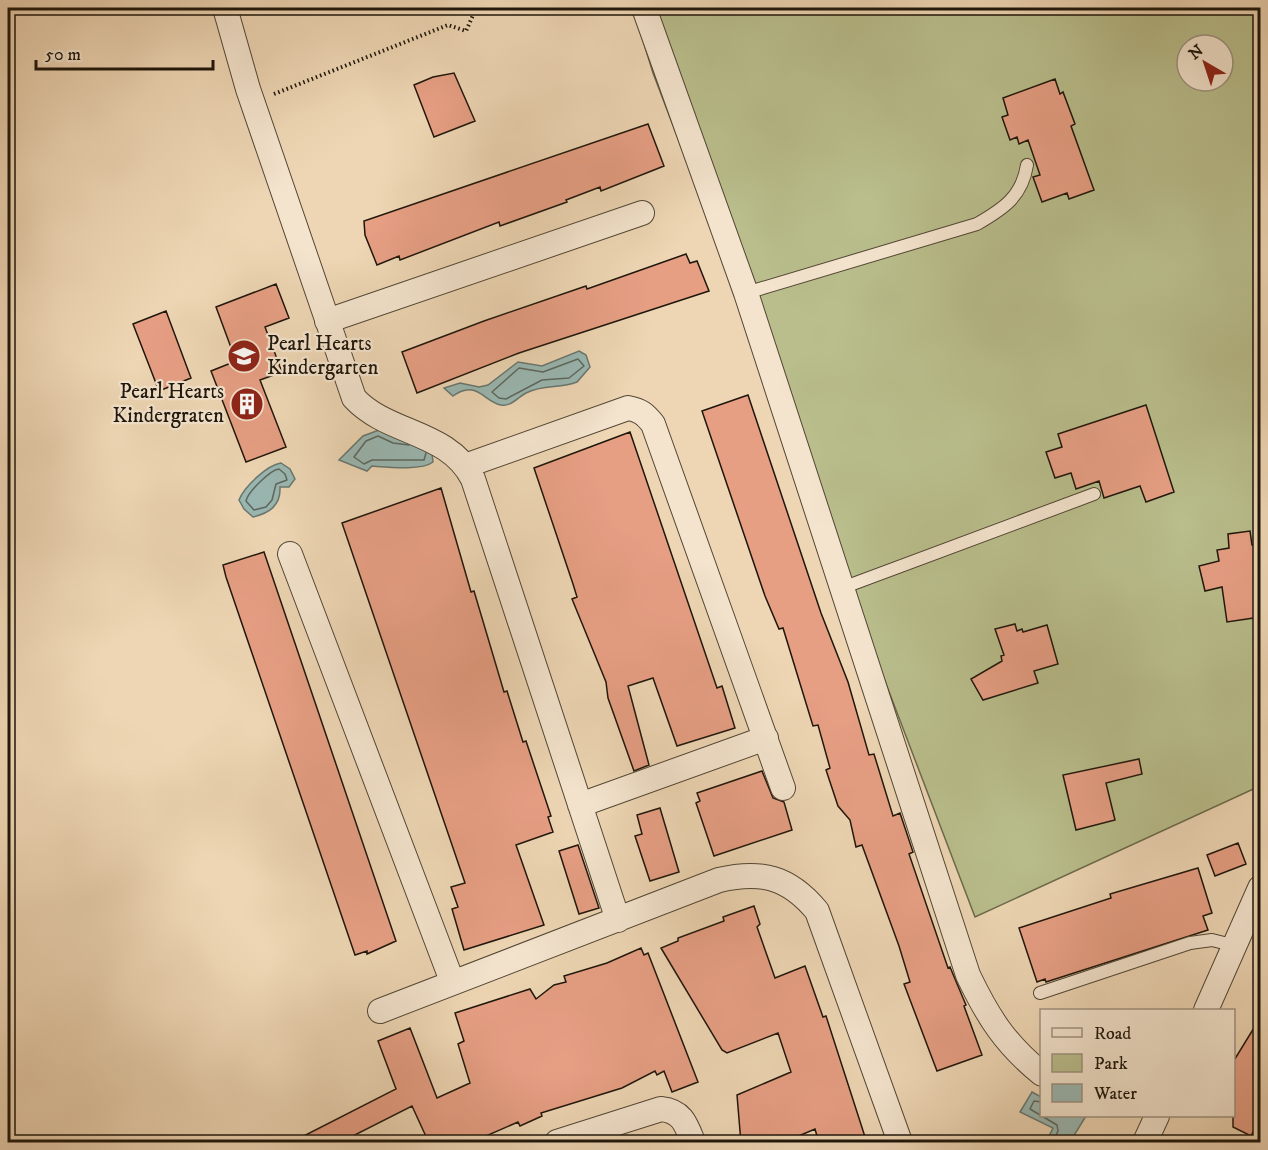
<svg xmlns="http://www.w3.org/2000/svg" width="1268" height="1150" font-family="'IM FELL DW Pica',serif">
  <style>
    .green { fill: #b9be8c; stroke: #6c6a4c; stroke-width: 1.5; fill-rule: evenodd }
    .water { fill: #9ab8b3; stroke: #687770; stroke-width: 1.5 }
    .lines { fill: none; stroke-linecap: round; stroke-linejoin: round }
    .shore { stroke: #5c675f; stroke-width: 1.5 }
    .building { fill: #e79f84; stroke: #1e160b; stroke-width: 1.5 }
    .service-casing { stroke: #524635; stroke-width: 14 }
    .minor-casing { stroke: #524635; stroke-width: 26 }
    .path { stroke: #1e160b; stroke-width: 4; stroke-dasharray: 1.5 3; stroke-linecap: butt }
    .service { stroke: #f4e4ce; stroke-width: 12 }
    .minor { stroke: #f4e4ce; stroke-width: 24 }
    .labels { text-anchor: middle; dominant-baseline: central; stroke-width: 4.5; stroke-linejoin: round; paint-order: stroke }
    .poi-label { font-size: 21px; fill: #1e160b; stroke: #f4e4ce; text-anchor: start }
  </style>
  <rect width="100%" height="100%" fill="#eed6b4"/>
  <filter id="stains"><feTurbulence type="fractalNoise" baseFrequency=".00333" numOctaves="4"/><feColorMatrix values="0 0 0 0 .2 0 0 0 0 .09 0 0 0 0 .02 0 0 0 .5 -.17"/></filter>
  <radialGradient id="worn" r=".72"><stop offset=".6" stop-color="#630" stop-opacity="0"/><stop offset="1" stop-color="#630" stop-opacity=".3"/></radialGradient>
  <path class="green" d="M633 8H1260V786L975 917 653 73ZM1187 45H1223V81H1187Z"/>
  <path class="water" d="M579 351 586 355 590 367 577 382C560 389 544 384 526 393 518 397 511 407 501 405 484 402 477 379 453 396L444 388 460 383 479 387 488 385 518 362 542 366Z
    M379 430 432 454 433 462C422 471 386 467 372 466L367 471 339 460 363 436Z
    M281 463 290 469 295 479 289 487H280C281 506 269 513 253 517L244 509 239 500C244 487 267 465 281 463Z
    M1032 1092 1041 1097 1042 1116H1086L1070 1142H1046L1053 1128 1020 1112Z"/>
  <g class="lines">
    <path class="shore" d="M578 359 584 366 569 378 542 380 506 399 499 398 492 392 519 368 543 372Z
      M409 445 393 443 378 436 366 441 354 457 364 464 372 460H424L426 453
      M279 469 285 474 287 480 276 484 272 500 266 507 254 510 246 501C248 492 270 470 279 469Z
      M1042 1102 1034 1101 1030 1109 1057 1125 1058 1131 1053 1142"/>
  </g>
  <path class="building" d="M454 73 475 121 434 137 414 85 433 77Z
    M1055 79 1060 94 1063 92 1075 124 1071 126 1094 190 1069 199 1067 193 1042 202 1033 177 1040 175 1028 140 1019 144 1017 137 1010 140 1002 117 1008 115 1003 98Z
    M648 124 664 166 601 191 600 187 566 200 567 202 500 226 499 222 400 260 399 256 377 265 365 235 364 221Z
    M686 254 690 263 697 261 709 291 519 353 417 393 402 352 484 321 586 286 587 289Z
    M276 284 289 318 265 327 282 372 260 380 286 447 246 462 211 371 236 361 216 307Z
    M166 311 191 378 159 391 133 324Z
    M748 395 821 613 848 682 869 755 874 754 893 816 900 813 913 852 909 854 948 968 950 967 963 998 966 1005 964 1006 982 1055 937 1071 904 984 910 982 899 946 862 845 856 847 850 820 838 806 826 770 830 768 818 725 813 726 783 628 779 629 765 596 702 411Z
    M1146 405 1174 492 1146 502 1140 486 1104 498 1099 481 1076 489 1071 473 1055 478 1046 452 1062 447 1058 434Z
    M630 432 717 688 722 686 735 728 677 746 653 678 628 686 649 765 634 771 608 698 606 682 572 599 577 597 573 584 534 468Z
    M441 488 471 592 474 591 504 692 507 691 523 742 526 741 551 816 548 817 553 832 516 845 544 925 464 950 452 909 458 907 451 887 465 883 342 523Z
    M1250 531 1252 545 1260 544V617L1227 622 1222 587 1205 591 1199 566 1219 561 1217 550 1229 548 1228 534Z
    M264 552 396 941 367 954V951L355 955 226 577 223 565Z
    M1015 624 1017 631 1022 629 1023 632 1047 625 1058 664 1034 671 1038 683 983 700 971 679 1002 661 1001 656 1004 655 995 629Z
    M1139 759 1142 774 1106 783 1115 820 1076 830 1063 775Z
    M762 771 773 798 784 802 792 830 714 856 696 803 700 801 697 793Z
    M660 808 679 872 650 881 635 836 642 834 637 815Z
    M1238 843 1246 864 1215 876 1207 855Z
    M578 845 599 908 579 914 559 851Z
    M1198 868 1212 913 1203 916 1208 930 1046 982 1045 979 1037 982 1019 928 1111 898 1110 894Z
    M754 906 760 924 757 927 775 978 805 966 823 1017 826 1016 867 1143H819L815 1129 782 1143H741L737 1095 791 1072 778 1033 727 1053 722 1050 661 948 678 941V938L724 921 723 917Z
    M641 948 644 955 648 953 698 1082 672 1092 664 1071 657 1075 655 1071 622 1088 541 1113 542 1116 520 1126 518 1122 470 1143H429L412 1106 339 1143H290L396 1089 378 1041 410 1028 437 1098 470 1083 458 1044 464 1041 455 1013 530 989 536 999 554 985 566 982 564 976 607 963Z
    M1260 1018V1117L1251 1136 1233 1127V1062Z"/>
  <g class="lines">
    <g class="service-casing">
      <path id="service" d="M746 293 977 224C1003 209 1022 197 1027 165
        M842 588 1094 494
        M1040 993 1190 943 1212 940 1236 946"/>
    </g>
    <g class="minor-casing">
      <path id="minor" d="M225 8 248 89 354 398C388 435 448 430 473 479L618 920
        M644 8 746 293 968 975C988 1017 1005 1044 1042 1074
        M327 321 642 213
        M465 466 628 408C640 410 645 414 653 424L783 788
        M290 554 452 981
        M580 805 766 738
        M1206 1010 1260 888
        M380 1011 719 880C761 870 789 877 817 911L900 1142
        M557 1142 661 1109C682 1111 686 1124 693 1142
        M1145 1142 1157 1116"/>
    </g>
    <path class="path" d="M274 94 448 25 466 31 474 13 480 8"/>
    <use href="#service" class="service"/>
    <use href="#minor" class="minor"/>
  </g>
  <defs>
    <g id="school-disc" transform="scale(1.725)"><circle r="9.5" fill="#8f2418" stroke="#f4e4ce"/><path d="M0-5L7-2L0 1L-7-2ZM-4 1L0 2.5L4 1V4Q0 6-4 4Z" fill="#fff"/></g>
    <g id="building-disc" transform="scale(1.725)"><circle r="9.5" fill="#8f2418" stroke="#f4e4ce"/><path d="M-4-6H4V6H1V3H-1V6H-4ZM-2.5-4.3h1.7v1.8h-1.7ZM.8-4.3h1.7v1.8H.8ZM-2.5-1h1.7V.8h-1.7ZM.8-1h1.7V.8H.8Z" fill="#fff"/></g>
  </defs>
  <g fill-rule="evenodd">
    <use href="#school-disc" x="244" y="356"/>
    <use href="#building-disc" x="247" y="404"/>
  </g>
  <g class="labels">
    <g class="poi-label">
      <text x="267" y="344">Pearl Hearts<tspan x="267" dy="24">Kindergarten</tspan></text>
      <text x="224" y="392" text-anchor="end">Pearl Hearts<tspan x="224" dy="24">Kindergraten</tspan></text>
    </g>
  </g>
  <rect width="1268" height="1150" fill="none" stroke="#eed6b4" stroke-width="30"/>
  <rect x="9" y="9" width="1250" height="1132" fill="none" stroke="#1e160b" stroke-width="3"/>
  <rect x="15" y="15" width="1238" height="1120" fill="none" stroke="#1e160b" stroke-width="1.5"/>
  <rect x="1040" y="1009" width="195" height="108" fill="#f4e4ce" stroke="#9e9280" stroke-width="1.5"/>
  <rect x="1052" y="1028" width="30" height="9" fill="#f4e4ce" stroke="#9e9280" stroke-width="1.5"/>
  <text x="1094" y="1039" font-size="18" fill="#1e160b">Road</text>
  <rect x="1052" y="1054" width="30" height="18" fill="#b9be8c" stroke="#9e9280" stroke-width="1.5"/>
  <text x="1094" y="1069" font-size="18" fill="#1e160b">Park</text>
  <rect x="1052" y="1084" width="30" height="18" fill="#9ab8b3" stroke="#9e9280" stroke-width="1.5"/>
  <text x="1094" y="1099" font-size="18" fill="#1e160b">Water</text>
  <g transform="translate(1205 63) rotate(321)"><circle r="28" fill="#f4e4ce" stroke="#9e9280" stroke-width="1.5"/>
  <path d="M0-4.5L10 22L0 15L-10 22Z" fill="#8f2418"/>
  <text y="-9" font-size="16" font-weight="bold" text-anchor="middle" fill="#1e160b">N</text>
  </g>
  <path d="M36 60v9h177v-9" fill="none" stroke="#1e160b" stroke-width="3"/>
  <text x="45" y="60" font-size="18" fill="#1e160b" stroke="#f4e4ce" stroke-width="4.5" paint-order="stroke">50 m</text>
  <rect width="100%" height="100%" filter="url(#stains)"/>
  <rect width="100%" height="100%" fill="url(#worn)"/>
</svg>
